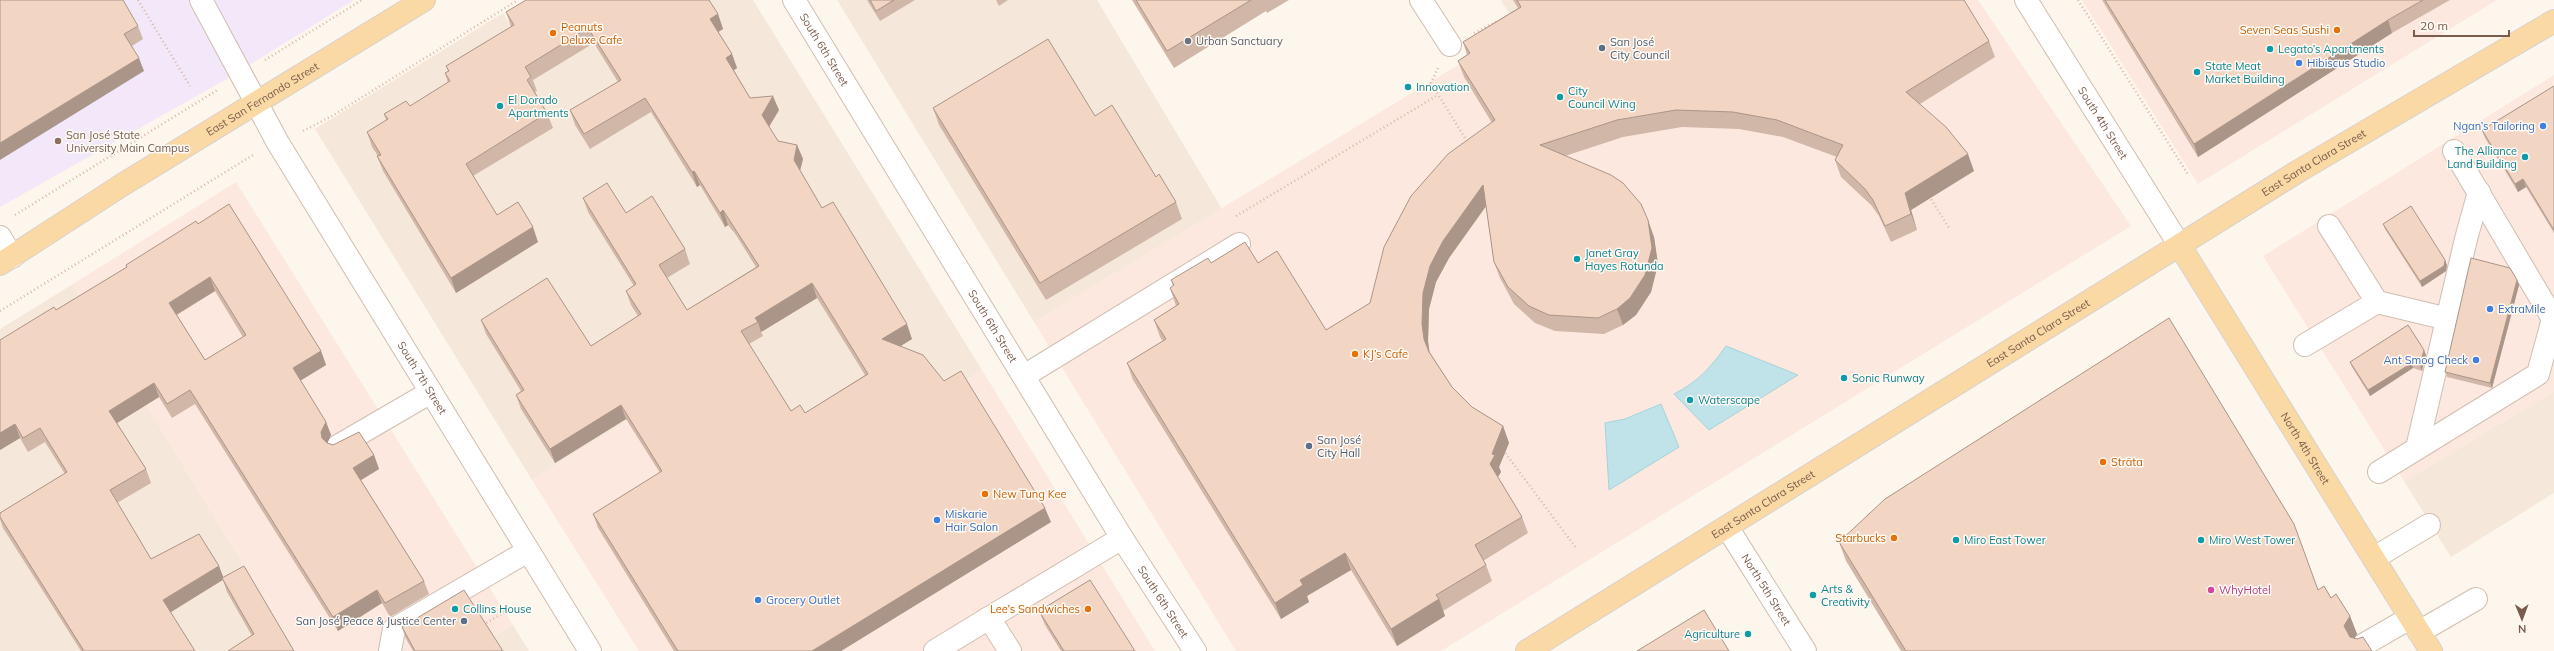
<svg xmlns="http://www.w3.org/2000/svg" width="2554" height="651" font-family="Mulish,sans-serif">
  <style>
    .residential { fill: #f5e8da }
    .commercial { fill: #fde8e0 }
    .education { fill: #f3e8fa }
    .water { fill: #bfe3e8; stroke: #a5d3da }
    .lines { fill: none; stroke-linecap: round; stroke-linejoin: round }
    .minor-casing { stroke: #d1beb0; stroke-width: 24 }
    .major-casing { stroke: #dad1cd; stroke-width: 24 }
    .path { stroke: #d9b8a5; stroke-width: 2.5; stroke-dasharray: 1 3; stroke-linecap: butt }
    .minor { stroke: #fff; stroke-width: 22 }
    .major { stroke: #fbd9a5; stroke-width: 22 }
    .wall { fill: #d1b7a8; fill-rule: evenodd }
    .shaded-wall { fill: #aa9588 }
    .building { fill: #f3d5c3; stroke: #aa9588; fill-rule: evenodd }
    .food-dot { fill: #e8710a; stroke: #fffaf3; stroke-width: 1.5 }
    .worship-dot { fill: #6b7280; stroke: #fffaf3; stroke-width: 1.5 }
    .service-dot { fill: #5c6f8a; stroke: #fffaf3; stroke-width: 1.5 }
    .culture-dot { fill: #0f9aa8; stroke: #fffaf3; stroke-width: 1.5 }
    .shop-dot { fill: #3f7fe0; stroke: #fffaf3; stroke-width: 1.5 }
    .education-dot { fill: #8d6e63; stroke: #fffaf3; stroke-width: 1.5 }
    .hotel-dot { fill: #d1479c; stroke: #fffaf3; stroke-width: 1.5 }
    .labels { text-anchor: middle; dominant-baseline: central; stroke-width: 3; stroke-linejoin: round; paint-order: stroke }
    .food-label { font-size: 11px; fill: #c56008; stroke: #fffaf3; text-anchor: start }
    .worship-label { font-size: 11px; fill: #5b616d; stroke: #fffaf3; text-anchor: start }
    .service-label { font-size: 11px; fill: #4e5e75; stroke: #fffaf3; text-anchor: start }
    .culture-label { font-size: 11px; fill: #0d838f; stroke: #fffaf3; text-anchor: start }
    .street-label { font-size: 11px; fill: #7a5c4d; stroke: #fffaf3 }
    .shop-label { font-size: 11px; fill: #366cbe; stroke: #fffaf3; text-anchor: start }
    .education-label { font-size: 11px; fill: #785e54; stroke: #fffaf3; text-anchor: start }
    .hotel-label { font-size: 11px; fill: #b23c85; stroke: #fffaf3; text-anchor: start }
  </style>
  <rect width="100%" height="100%" fill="#fdf6ec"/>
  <path class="residential" d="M595 0H753L982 370 795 487 719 364 532 480 315 129 503 13 541 75Z
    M837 0H1097L1222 209 1034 322Z
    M1501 0H1565L1518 29Z
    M73 284 296 651H0V329Z
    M2554 391V493L2451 557 2404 481Z
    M513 625 529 651H471Z"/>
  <path class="commercial" d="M1565 0H1978L2131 226 1441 651H1236L1034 322Z
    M2082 0H2497L2198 184Z
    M2554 75V391L2404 481 2263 256Z
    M236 182 513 625 471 651H296L73 284Z
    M719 364 795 487 982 370 1155 651H639L532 480Z"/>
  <path class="education" d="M0 0H354L232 76 0 207Z"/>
  <path class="water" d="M1726 346 1798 375 1709 430 1674 394C1698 382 1711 367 1726 346Z
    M1661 404 1679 447 1609 490 1605 423 1625 419Z"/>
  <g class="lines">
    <g class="minor-casing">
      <g id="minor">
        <path id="s1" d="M201 0 278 143 590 651"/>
        <path id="s2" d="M794 0 1122 538 1195 651"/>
        <path d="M1421 0 1450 45"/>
        <path id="s3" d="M2026 0 2180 246"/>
        <path d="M0 237 12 257"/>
        <path d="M2377 302 2448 319"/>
        <path d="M2305 345 2377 302 2329 226"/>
        <path d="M1024 376 1239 244"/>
        <path d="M338 446 431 392"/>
        <path d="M2417 448 2466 239 2479 192"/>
        <path d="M2379 472 2538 374 2553 319 2454 151"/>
        <path id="s4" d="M1727 527 1805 651"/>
        <path d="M2374 558 2429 525"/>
        <path d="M989 618 1122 538"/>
        <path d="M2419 632 2476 599"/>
        <path d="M2363 645 2410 618"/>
        <path d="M390 651 394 629 528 551"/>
        <path d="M935 651 989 618 1010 651"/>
      </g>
    </g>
    <g class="major-casing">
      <g id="major">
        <path id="s5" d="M2180 246 2431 651"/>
        <path id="s6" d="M0 264 122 185 424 0"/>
        <path id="s7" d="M1527 651 2297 172 2554 21"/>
      </g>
    </g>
    <path class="path" d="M138 0 190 86
      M2078 0 2189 176
      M1474 33 1498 21
      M265 60 362 0
      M1438 68 1431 83 1468 143
      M303 131 332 116 518 0
      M1929 196 1949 228
      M15 215 219 89
      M1236 216 1438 95
      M0 311 253 155
      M1503 450 1576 548
      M483 625 508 610"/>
    <use href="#minor" class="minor"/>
    <use href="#major" class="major"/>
  </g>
  <path class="wall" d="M0 0 138 26 143 39 132 46 144 71Z
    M867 0H915L880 21Z
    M996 0H1008L999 6Z
    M1132 0H1289L1267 13 1266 11 1174 68Z
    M1513 0H1964L1989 41 1995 57 1920 104 1974 171 1911 210 1917 230 1891 242 1879 216 1871 205 1841 177 1835 160 1837 157 1783 137 1739 129 1682 127 1623 137 1565 156 1654 237 1658 264 1651 292 1636 315 1623 325 1604 334 1555 331 1535 323 1514 304 1500 278 1494 262 1486 206 1449 258 1436 282 1429 309 1428 341 1429 351 1452 387 1472 407 1503 426 1509 443 1499 467 1501 472 1498 477 1522 517 1528 533 1483 561 1486 565 1492 581 1443 611 1445 616 1397 646 1351 570 1307 596 1309 602 1281 619 1133 380 1127 363 1163 341 1160 337 1154 320 1176 306 1170 288 1173 286 1171 280 1211 263H1258L1326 330 1370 303 1492 123 1464 77 1458 61 1467 55 1463 42 1518 8Z
    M2102 0H2450L2392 33 2198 157Z
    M506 12 718 14 723 29 718 32 732 54 737 68 734 70 750 98 779 110 769 127 778 141 797 145 803 159 800 171 822 208 912 339 900 346 1051 522 841 651H674L598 528 593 514 660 473 626 419 555 463 521 409 516 395 521 391 486 334 481 320 591 346 638 316 631 305 626 291 634 286 588 212 583 198 626 213 685 249 690 264 667 278 687 310 756 267 736 235 728 225 725 227 700 185 697 187 651 112 590 149 575 125 570 110 618 82 594 43 533 80 537 91 535 92 547 113 553 128 473 176 497 215 538 242 456 293 383 171 377 156H378L372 147 367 132 386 120 384 114 410 106 448 83 445 73 448 71 446 66 511 27ZM817 298 865 375 805 413 791 411 749 344 763 336 761 332Z
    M2554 86V233L2526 187 2518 192 2485 138 2482 130Z
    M933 108 1095 116 1156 177 1176 202 1182 219 1046 300 939 125Z
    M198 224 321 351 326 365 300 381 326 422 331 435 327 443 374 455 379 469 361 480 424 581 429 594 390 617 382 603 338 631 195 404 172 418 159 397 117 423 146 469 151 483 117 503 151 559 219 566 223 578 294 651 252 636 227 592 223 580 170 612 195 651H81L3 528 0 519V513L65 474 45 442 28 452 20 438 0 450 56 310 127 267 126 265ZM215 291 243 337 205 360 177 315Z
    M2383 224 2447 265 2446 271 2422 287 2385 229Z
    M2517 280 2519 285 2492 388 2447 377 2445 372Z
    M2426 355 2422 371 2413 368 2370 396 2352 367 2350 362Z
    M1839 542 2318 590 2331 598 2350 616 2357 634 2354 638 2372 651H1901L1846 561Z
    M1039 611 1135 651H1061L1045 625Z
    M402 627 503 651H413L405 637Z"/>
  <path class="shaded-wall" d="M718 14 723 29 715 34 710 19Z
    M2388 20 2392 33 2198 157 2194 144Z
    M732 54 737 68 731 72 726 58Z
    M139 58 144 71 0 160V143Z
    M773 96 779 110 767 130 762 115Z
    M797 145 803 159 799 174 794 160Z
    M1968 154 1974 171 1911 210 1917 230 1911 214 1905 193Z
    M694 171 700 185 697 187 692 172Z
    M2523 179 2526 187 2518 192 2515 184Z
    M1483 185 1489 202 1449 258 1436 282 1429 309 1428 341 1430 356 1424 339 1422 324 1423 293 1430 266 1443 241Z
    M723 210 728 225 725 227 720 213Z
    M1648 220 1654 237 1658 264 1651 292 1636 315 1623 325 1617 309Z
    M533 227 538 242 456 293 451 278Z
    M2445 260 2447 265 2446 271 2422 287 2420 281Z
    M210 277 215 291 174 316 169 303Z
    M2517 280 2519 285 2492 388 2490 383Z
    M812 283 817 298 761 332 758 322 755 318Z
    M907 324 912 339 888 354 882 339Z
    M2424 350 2426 355 2422 371 2420 365Z
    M321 351 326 365 298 382 293 368Z
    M2412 363 2413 368 2370 396 2368 390Z
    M154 383 159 397 114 425 109 411Z
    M621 405 626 419 555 463 550 449Z
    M326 422 331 435 326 446 322 438 321 432Z
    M15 424 20 438 0 450V433Z
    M1503 426 1509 443 1499 467 1501 472 1496 480 1490 464 1492 454Z
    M374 455 379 469 358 482 353 468Z
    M1045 508 1051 522 841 651H812Z
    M1345 553 1351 570 1307 596 1309 602 1281 619 1275 603 1300 580Z
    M219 566 224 579 168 614 163 600Z
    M377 590 382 603 338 631 333 617Z
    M1439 599 1445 616 1397 646 1391 629Z
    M2350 616 2357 634 2351 645 2344 626Z"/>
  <path class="building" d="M0 0H123L138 26 124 34 139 58 0 143Z
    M526 0H709L718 14 710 19 732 54 726 58 750 98 773 96 762 115 778 141 797 145 794 160 822 208 833 202 907 324 882 339 923 355 944 381 961 371 1045 508 812 651H678L593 514 662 471 621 405 550 449 516 395 524 390 481 320 547 278 591 346 641 314 626 291 636 284 583 198 607 183 626 213 652 196 685 249 659 265 687 310 759 266 730 221 723 210 720 213 694 171 692 172 645 98 584 134 570 110 621 80 588 28 525 67 531 77 527 80 547 113 466 164 497 215 518 202 533 227 451 278 377 156 381 155 367 132 388 119 384 114 406 101 410 106 450 81 445 73 449 71 446 66 514 25 506 12ZM812 283 868 374 805 413 800 405 791 411 741 331 758 322 755 318Z
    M870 0H894L876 11Z
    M1136 0H1251L1167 51Z
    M1517 0H1964L1989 41 1906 92 1946 127 1968 154 1905 193 1911 214 1885 226 1873 200 1865 189 1835 160 1843 145 1777 120 1733 112 1676 110 1617 120 1540 145 1611 175 1623 183 1641 204 1648 220 1652 248 1645 275 1630 298 1617 309 1598 318 1549 315 1529 306 1508 287 1494 262 1483 185 1443 241 1430 266 1423 293 1422 324 1424 339 1429 352 1452 387 1472 407 1503 426 1492 454 1495 455 1490 464 1522 517 1475 545 1486 565 1436 595 1439 599 1391 629 1345 553 1300 580 1303 585 1275 603 1127 363 1166 339 1154 320 1179 304 1170 288 1174 285 1171 280 1208 258 1211 263 1245 242 1258 263 1277 251 1326 330 1370 303 1384 247 1411 196 1448 154 1495 120 1458 61 1470 53 1463 42 1521 7Z
    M2105 0H2423L2388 20 2194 144Z
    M1048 39 1095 116 1112 105 1156 177 1159 174 1176 202 1040 283 933 108Z
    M2554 86V230L2523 179 2515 184 2482 130Z
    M229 204 321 351 293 368 326 422 321 432 322 438 327 443 333 445 359 432 374 455 353 468 424 581 385 603 377 590 333 617 190 390 167 404 154 383 109 411 146 469 110 490 151 559 199 534 219 566 163 600 195 651H84L0 517V513L67 472 40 428 23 438 15 424 0 433V340L54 307 56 310 127 267 126 265 196 221 198 224ZM210 277 246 335 205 360 169 303Z
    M2411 206 2445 260 2444 266 2420 281 2383 224Z
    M2471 258 2510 268 2517 280 2490 383 2445 372Z
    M2169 318 2294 524 2318 590 2324 586 2331 598 2336 594 2350 616 2344 626 2350 637 2357 639 2363 637 2372 651H1906L1839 542 1885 499Z
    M2408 325 2424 350 2420 365 2412 363 2368 390 2350 362Z
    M244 566 294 651H228L254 634 222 578Z
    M1090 580 1135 651H1064L1039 611Z
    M464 590 503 651H415L402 627Z
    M1704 610 1729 651H1637Z"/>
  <g class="food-dot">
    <circle cx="2337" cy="30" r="4"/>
    <circle cx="553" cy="33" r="4"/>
    <circle cx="1355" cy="354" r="4"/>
    <circle cx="2103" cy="462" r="4"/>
    <circle cx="985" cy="494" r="4"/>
    <circle cx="1894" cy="538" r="4"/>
    <circle cx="1088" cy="609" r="4"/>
  </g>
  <circle class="worship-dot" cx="1188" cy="41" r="4"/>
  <g class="service-dot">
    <circle cx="1602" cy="48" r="4"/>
    <circle cx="1309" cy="446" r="4"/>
    <circle cx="464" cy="621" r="4"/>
  </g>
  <g class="culture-dot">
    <circle cx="2270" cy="49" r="4"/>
    <circle cx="2197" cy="72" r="4"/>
    <circle cx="1408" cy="87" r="4"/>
    <circle cx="1560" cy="97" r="4"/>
    <circle cx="500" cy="106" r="4"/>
    <circle cx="2525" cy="157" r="4"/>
    <circle cx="1577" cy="259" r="4"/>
    <circle cx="1844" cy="378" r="4"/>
    <circle cx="1690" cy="400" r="4"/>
    <circle cx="1956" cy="540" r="4"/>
    <circle cx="2201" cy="540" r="4"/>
    <circle cx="1813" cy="595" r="4"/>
    <circle cx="455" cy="609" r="4"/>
    <circle cx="1748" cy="634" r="4"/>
  </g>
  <g class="shop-dot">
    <circle cx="2299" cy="63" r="4"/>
    <circle cx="2543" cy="126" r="4"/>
    <circle cx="2490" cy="309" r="4"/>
    <circle cx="2476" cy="360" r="4"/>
    <circle cx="937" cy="520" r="4"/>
    <circle cx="758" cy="600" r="4"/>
  </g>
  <circle class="education-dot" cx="58" cy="141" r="4"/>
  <circle class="hotel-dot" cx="2211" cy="590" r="4"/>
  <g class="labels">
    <g class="food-label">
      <text x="561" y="27">Peanuts<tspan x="561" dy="13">Deluxe Cafe</tspan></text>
      <text x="2329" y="30" text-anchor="end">Seven Seas Sushi</text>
      <text x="1363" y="354">KJ’s Cafe</text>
      <text x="2111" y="462">Strāta</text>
      <text x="993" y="494">New Tung Kee</text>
      <text x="1886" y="538" text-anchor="end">Starbucks</text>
      <text x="1080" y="609" text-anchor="end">Lee’s Sandwiches</text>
    </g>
    <g class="worship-label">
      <text x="1196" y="41">Urban Sanctuary</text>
    </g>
    <g class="service-label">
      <text x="1610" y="42">San José<tspan x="1610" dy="13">City Council</tspan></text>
      <text x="1317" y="440">San José<tspan x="1317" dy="13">City Hall</tspan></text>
      <text x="456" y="621" text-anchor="end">San José Peace &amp; Justice Center</text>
    </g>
    <g class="culture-label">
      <text x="2278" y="49">Legato’s Apartments</text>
      <text x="2205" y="66">State Meat<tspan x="2205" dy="13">Market Building</tspan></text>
      <text x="1416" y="87">Innovation</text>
      <text x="1568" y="91">City<tspan x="1568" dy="13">Council Wing</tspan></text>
      <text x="508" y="100">El Dorado<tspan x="508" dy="13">Apartments</tspan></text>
      <text x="2517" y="151" text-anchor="end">The Alliance<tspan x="2517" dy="13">Land Building</tspan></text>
      <text x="1585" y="253">Janet Gray<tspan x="1585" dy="13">Hayes Rotunda</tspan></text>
      <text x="1852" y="378">Sonic Runway</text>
      <text x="1698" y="400">Waterscape</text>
      <text x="1964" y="540">Miro East Tower</text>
      <text x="2209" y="540">Miro West Tower</text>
      <text x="1821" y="589">Arts &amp;<tspan x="1821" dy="13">Creativity</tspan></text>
      <text x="463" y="609">Collins House</text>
      <text x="1740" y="634" text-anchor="end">Agriculture</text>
    </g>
    <g class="street-label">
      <text stroke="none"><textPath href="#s2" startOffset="58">South 6th Street</textPath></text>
      <text stroke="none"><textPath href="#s6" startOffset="310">East San Fernando Street</textPath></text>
      <text stroke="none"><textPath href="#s3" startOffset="145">South 4th Street</textPath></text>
      <text stroke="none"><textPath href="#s7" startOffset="926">East Santa Clara Street</textPath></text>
      <text stroke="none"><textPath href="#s2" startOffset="382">South 6th Street</textPath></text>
      <text stroke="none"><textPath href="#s7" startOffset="602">East Santa Clara Street</textPath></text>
      <text stroke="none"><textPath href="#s1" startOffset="438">South 7th Street</textPath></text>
      <text stroke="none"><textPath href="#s5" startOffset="238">North 4th Street</textPath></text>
      <text stroke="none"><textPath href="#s7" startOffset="278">East Santa Clara Street</textPath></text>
      <text stroke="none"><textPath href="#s4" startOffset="74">North 5th Street</textPath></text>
      <text stroke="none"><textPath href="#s2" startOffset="706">South 6th Street</textPath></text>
    </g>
    <g class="shop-label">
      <text x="2307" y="63">Hibiscus Studio</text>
      <text x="2535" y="126" text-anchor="end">Ngan’s Tailoring</text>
      <text x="2498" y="309">ExtraMile</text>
      <text x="2468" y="360" text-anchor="end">Ant Smog Check</text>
      <text x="945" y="514">Miskarie<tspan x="945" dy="13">Hair Salon</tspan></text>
      <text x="766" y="600">Grocery Outlet</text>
    </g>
    <g class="education-label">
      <text x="66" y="135">San José State<tspan x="66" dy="13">University Main Campus</tspan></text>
    </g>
    <g class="hotel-label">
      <text x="2219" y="590">WhyHotel</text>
    </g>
  </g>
  <g transform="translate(2522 619) rotate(179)" stroke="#fffaf3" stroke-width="3" paint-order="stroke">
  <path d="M0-3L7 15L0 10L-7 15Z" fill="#7a5c4d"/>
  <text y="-6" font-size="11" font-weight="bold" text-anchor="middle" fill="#7a5c4d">N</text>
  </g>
  <path d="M2414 30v6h95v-6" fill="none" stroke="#7a5c4d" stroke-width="2"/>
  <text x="2420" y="30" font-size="12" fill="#7a5c4d" stroke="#fffaf3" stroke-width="3" paint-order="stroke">20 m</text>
</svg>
